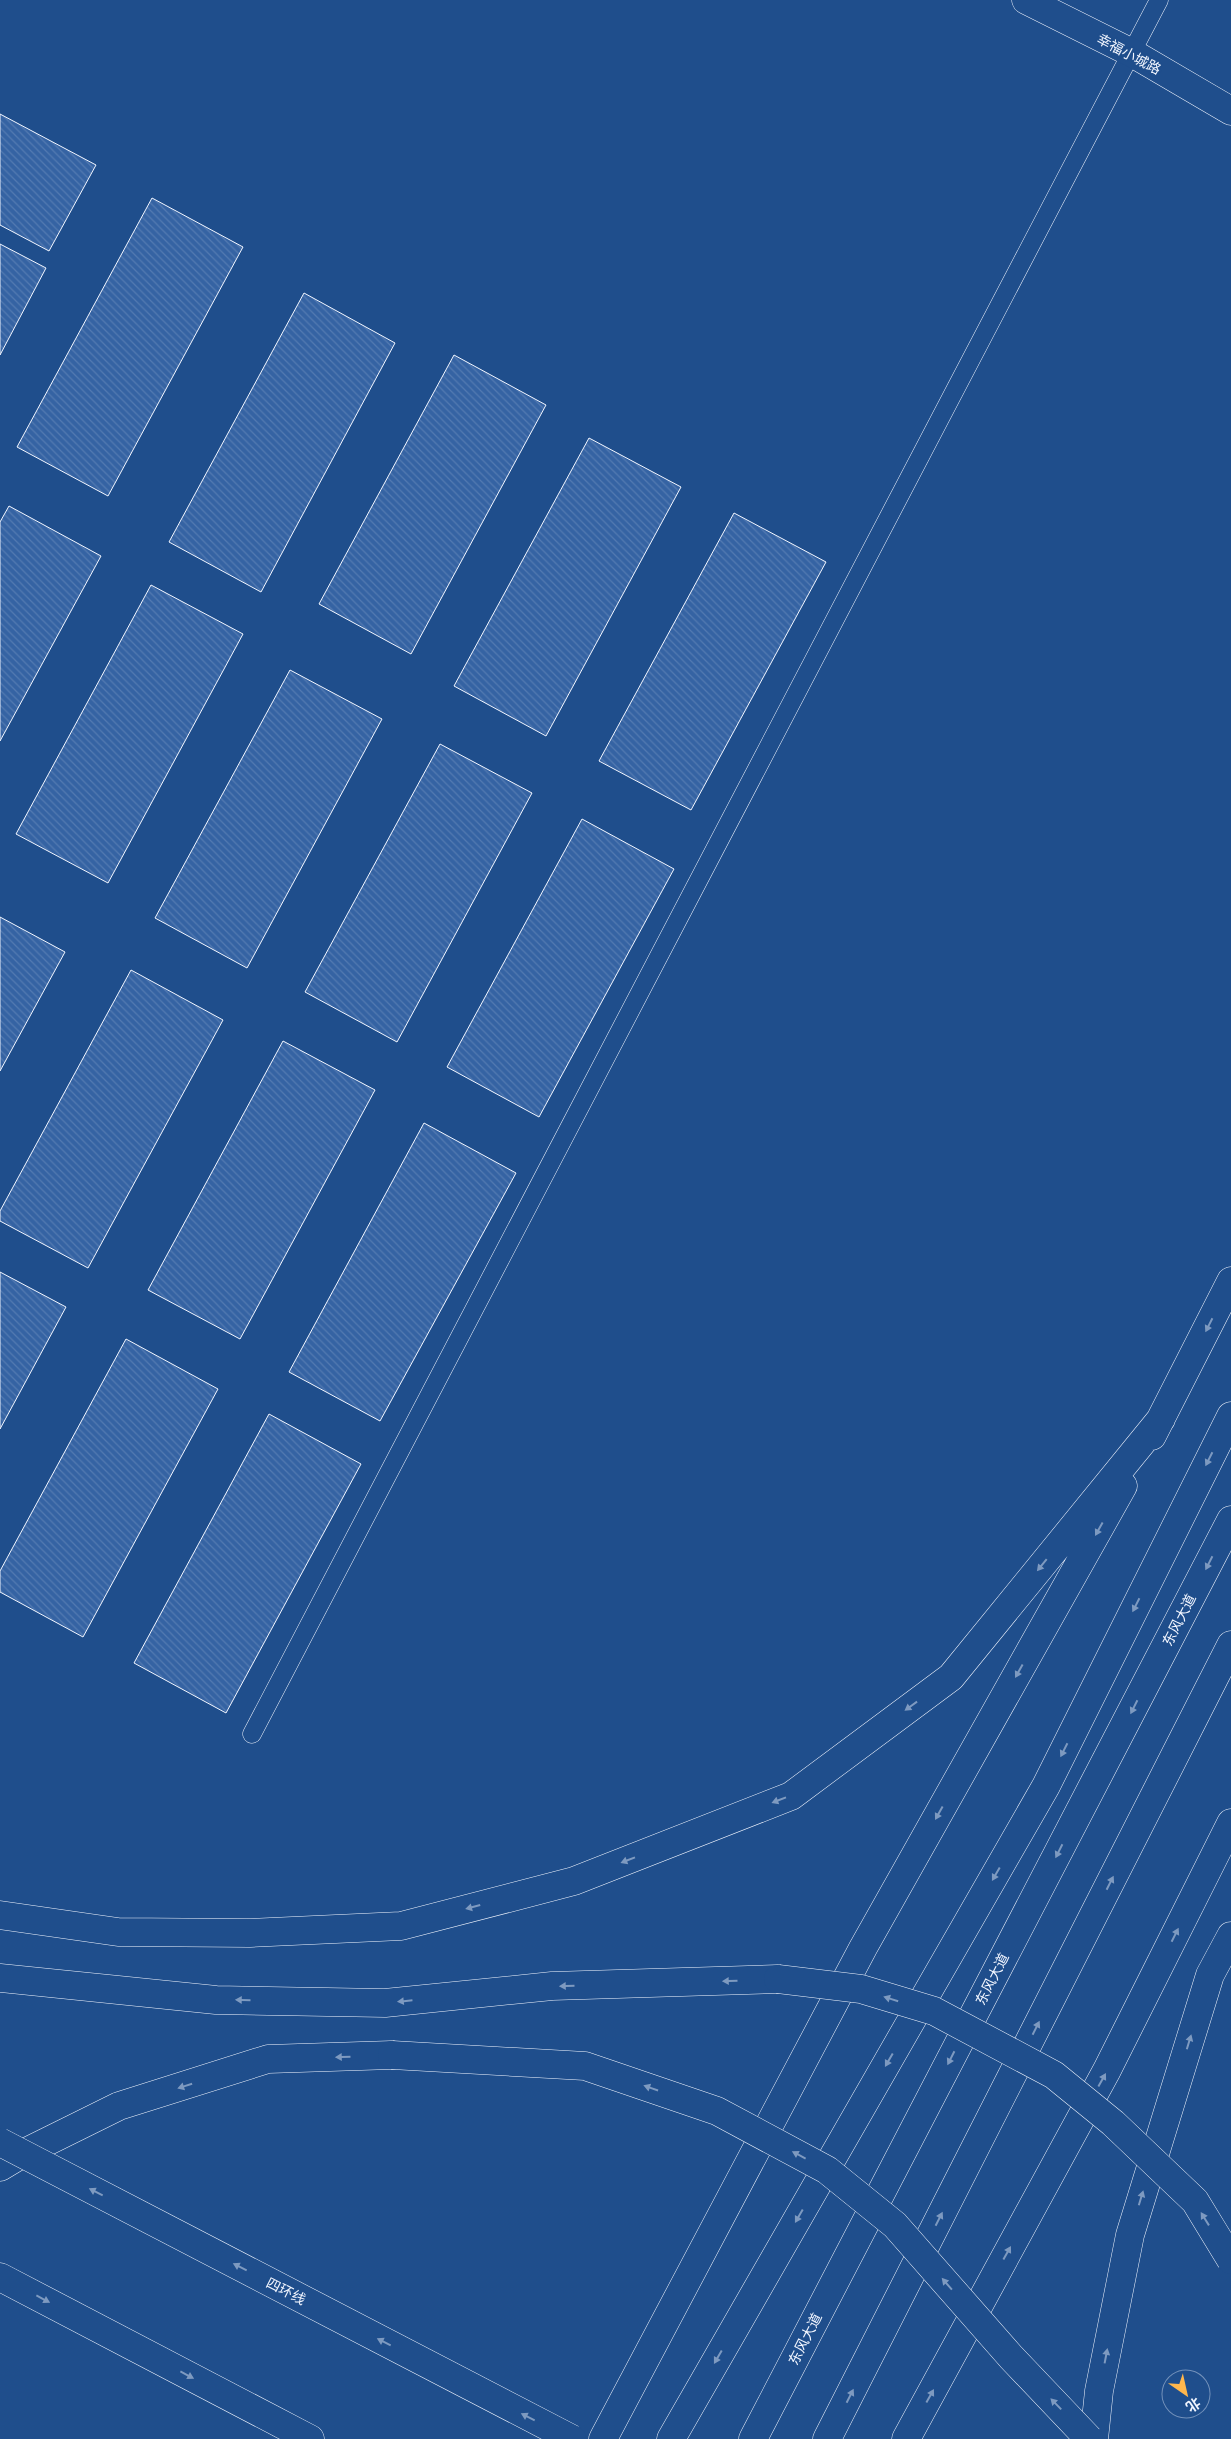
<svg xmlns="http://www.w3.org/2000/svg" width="1231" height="2439" font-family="'PT Sans','Noto Sans SC',sans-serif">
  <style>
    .building { fill: url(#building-back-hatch); stroke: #f2f6ff }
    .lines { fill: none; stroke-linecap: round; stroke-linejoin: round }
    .lane-casing { stroke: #f2f6ff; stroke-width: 19 }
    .secondary-casing { stroke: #f2f6ff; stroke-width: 29 }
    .primary-casing { stroke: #f2f6ff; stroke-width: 29 }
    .highway-casing { stroke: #f2f6ff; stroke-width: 29 }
    .lane { stroke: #1f4e8c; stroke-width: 18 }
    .secondary { stroke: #1f4e8c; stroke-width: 28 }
    .primary { stroke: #1f4e8c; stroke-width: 28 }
    .highway { stroke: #1f4e8c; stroke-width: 28 }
    .highway-bridge-casing { stroke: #f2f6ff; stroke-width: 29; stroke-linecap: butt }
    .highway-bridge { stroke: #1f4e8c; stroke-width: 28 }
    .oneway { fill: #7e9ac0 }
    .labels { text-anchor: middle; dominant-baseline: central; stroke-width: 4; stroke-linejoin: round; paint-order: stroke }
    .street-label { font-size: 14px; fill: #f2f6ff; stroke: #1f4e8c }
  </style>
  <defs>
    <pattern id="building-back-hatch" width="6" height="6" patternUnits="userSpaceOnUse" patternTransform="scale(1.25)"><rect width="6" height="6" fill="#3563a3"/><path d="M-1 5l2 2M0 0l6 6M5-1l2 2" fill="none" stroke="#537ab1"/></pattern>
  </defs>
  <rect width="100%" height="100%" fill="#1f4e8c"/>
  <path class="building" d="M0 114 96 165 49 251 0 225Z
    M152 198 243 247 108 496 17 447Z
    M0 244 46 268 0 355Z
    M304 293 395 343 261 592 169 542Z
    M454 355 546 405 411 654 319 604Z
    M589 438 681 487 546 736 454 686Z
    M9 506 101 556 0 741V522Z
    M734 513 826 562 691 810 599 761Z
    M151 585 243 634 108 883 16 834Z
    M290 670 382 719 247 968 155 918Z
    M440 744 532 793 397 1042 305 992Z
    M582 819 674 869 539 1117 447 1067Z
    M0 917 65 952 0 1071Z
    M131 970 223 1020 88 1268 0 1221V1211Z
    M283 1041 375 1090 240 1339 148 1290Z
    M424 1123 516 1173 380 1421 289 1372Z
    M0 1272 66 1307 0 1429Z
    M126 1339 218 1389 83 1637 0 1592V1571Z
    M269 1414 361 1464 226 1713 134 1663Z"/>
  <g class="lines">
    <g class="lane-casing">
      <path id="lane" d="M252 1734 1159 0"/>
    </g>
    <g class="secondary-casing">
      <path id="secondary" d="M1026 0 1132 53 1231 111"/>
    </g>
    <g class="primary-casing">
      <path id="primary" d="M671 2439 1046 1786 1231 1416
        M906 2439 1107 2070 1231 1823"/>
    </g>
    <g class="highway-casing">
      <path id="highway" d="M1152 1436 1231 1281
        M0 1915 118 1932 250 1933 401 1926 574 1881 791 1796 951 1677 1161 1419
        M0 1978 216 2000 385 2003 552 1986 778 1979
        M0 2167 20 2155 119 2106 268 2059 392 2055
        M0 2277 310 2439
        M603 2439 863 1948 1123 1486
        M753 2439 1231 1520
        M827 2439 1231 1645
        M1094 2439 1099 2391 1130 2235 1210 1975 1231 1936"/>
    </g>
    <use href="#lane" class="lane"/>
    <use href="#secondary" class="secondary"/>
    <use href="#primary" class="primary"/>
    <use href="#highway" class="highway"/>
    <g class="highway-bridge-casing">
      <path id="highway-bridge" d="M778 1979 861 1989 934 2011 1054 2075 1113 2123 1195 2201 1231 2260
        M392 2055 585 2066 717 2111 827 2170 895 2225 1011 2357 1089 2439
        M0 2142 572 2439"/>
    </g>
    <use href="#highway-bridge" class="highway-bridge"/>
  </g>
  <defs><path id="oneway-solid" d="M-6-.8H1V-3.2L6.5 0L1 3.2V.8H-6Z" transform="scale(1.25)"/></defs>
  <g class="oneway">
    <use href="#oneway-solid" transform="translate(1209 1325) rotate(117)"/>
    <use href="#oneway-solid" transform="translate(1209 1459) rotate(117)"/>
    <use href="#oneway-solid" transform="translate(1099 1529) rotate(119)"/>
    <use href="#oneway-solid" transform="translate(1209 1563) rotate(117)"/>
    <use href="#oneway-solid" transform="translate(1042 1565) rotate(129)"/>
    <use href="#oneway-solid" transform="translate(1136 1605) rotate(117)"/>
    <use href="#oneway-solid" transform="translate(1019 1671) rotate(119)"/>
    <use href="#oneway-solid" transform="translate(911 1706) rotate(144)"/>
    <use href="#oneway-solid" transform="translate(1134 1707) rotate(117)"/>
    <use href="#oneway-solid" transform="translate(1064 1750) rotate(117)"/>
    <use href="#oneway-solid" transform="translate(779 1800) rotate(159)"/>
    <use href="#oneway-solid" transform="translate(939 1813) rotate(119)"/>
    <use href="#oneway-solid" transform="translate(1059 1851) rotate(117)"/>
    <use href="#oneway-solid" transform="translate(628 1860) rotate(159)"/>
    <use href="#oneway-solid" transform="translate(996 1874) rotate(120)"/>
    <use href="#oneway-solid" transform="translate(1110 1883) rotate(-63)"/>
    <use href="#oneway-solid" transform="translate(473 1907) rotate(165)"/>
    <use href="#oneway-solid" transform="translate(1175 1935) rotate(-63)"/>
    <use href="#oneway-solid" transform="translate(730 1981) rotate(178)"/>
    <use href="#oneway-solid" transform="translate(567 1986) rotate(178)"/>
    <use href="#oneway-solid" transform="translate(891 1999) rotate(-163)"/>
    <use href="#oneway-solid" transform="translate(243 2000) rotate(-179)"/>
    <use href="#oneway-solid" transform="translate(405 2001) rotate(174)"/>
    <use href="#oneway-solid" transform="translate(1036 2028) rotate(-63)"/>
    <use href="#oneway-solid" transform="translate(1189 2042) rotate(-73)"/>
    <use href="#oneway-solid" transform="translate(343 2057) rotate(178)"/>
    <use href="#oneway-solid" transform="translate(951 2058) rotate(117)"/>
    <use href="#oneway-solid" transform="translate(889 2060) rotate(120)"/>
    <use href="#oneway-solid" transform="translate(1102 2080) rotate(-61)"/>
    <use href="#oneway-solid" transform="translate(185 2086) rotate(162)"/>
    <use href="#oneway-solid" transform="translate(651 2088) rotate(-161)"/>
    <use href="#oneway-solid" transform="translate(799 2155) rotate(-152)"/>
    <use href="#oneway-solid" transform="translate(96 2192) rotate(-153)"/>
    <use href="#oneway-solid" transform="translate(1141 2198) rotate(-73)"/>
    <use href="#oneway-solid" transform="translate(799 2216) rotate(120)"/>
    <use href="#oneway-solid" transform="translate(939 2219) rotate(-63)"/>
    <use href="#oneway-solid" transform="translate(1205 2219) rotate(-122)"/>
    <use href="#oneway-solid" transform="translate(1007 2253) rotate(-61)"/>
    <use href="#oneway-solid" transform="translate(240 2267) rotate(-153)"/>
    <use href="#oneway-solid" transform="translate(947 2284) rotate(-131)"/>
    <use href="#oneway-solid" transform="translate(43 2299) rotate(28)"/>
    <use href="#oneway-solid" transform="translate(384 2342) rotate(-153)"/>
    <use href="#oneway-solid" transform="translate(1106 2356) rotate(-79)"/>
    <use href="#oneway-solid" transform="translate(718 2357) rotate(120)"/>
    <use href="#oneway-solid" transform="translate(187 2375) rotate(28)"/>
    <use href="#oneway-solid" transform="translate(850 2396) rotate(-63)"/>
    <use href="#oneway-solid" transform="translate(930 2396) rotate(-61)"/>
    <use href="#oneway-solid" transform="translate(1056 2404) rotate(-134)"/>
    <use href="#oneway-solid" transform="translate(528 2417) rotate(-153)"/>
  </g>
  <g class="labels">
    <g class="street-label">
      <text transform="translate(1129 54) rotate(28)">幸福小城路</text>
      <text transform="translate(1179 1620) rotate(-63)">东风大道</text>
      <text transform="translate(992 1979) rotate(-63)">东风大道</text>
      <text transform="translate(286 2291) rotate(27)">四环线</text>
      <text transform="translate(805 2339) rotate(-63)">东风大道</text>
    </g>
  </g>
  <g transform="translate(1186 2394) rotate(146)"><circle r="24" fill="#1f4e8c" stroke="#7391ba"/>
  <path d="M0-4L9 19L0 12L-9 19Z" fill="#ffb74d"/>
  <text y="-8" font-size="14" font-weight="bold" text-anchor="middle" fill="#f2f6ff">北</text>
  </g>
</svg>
